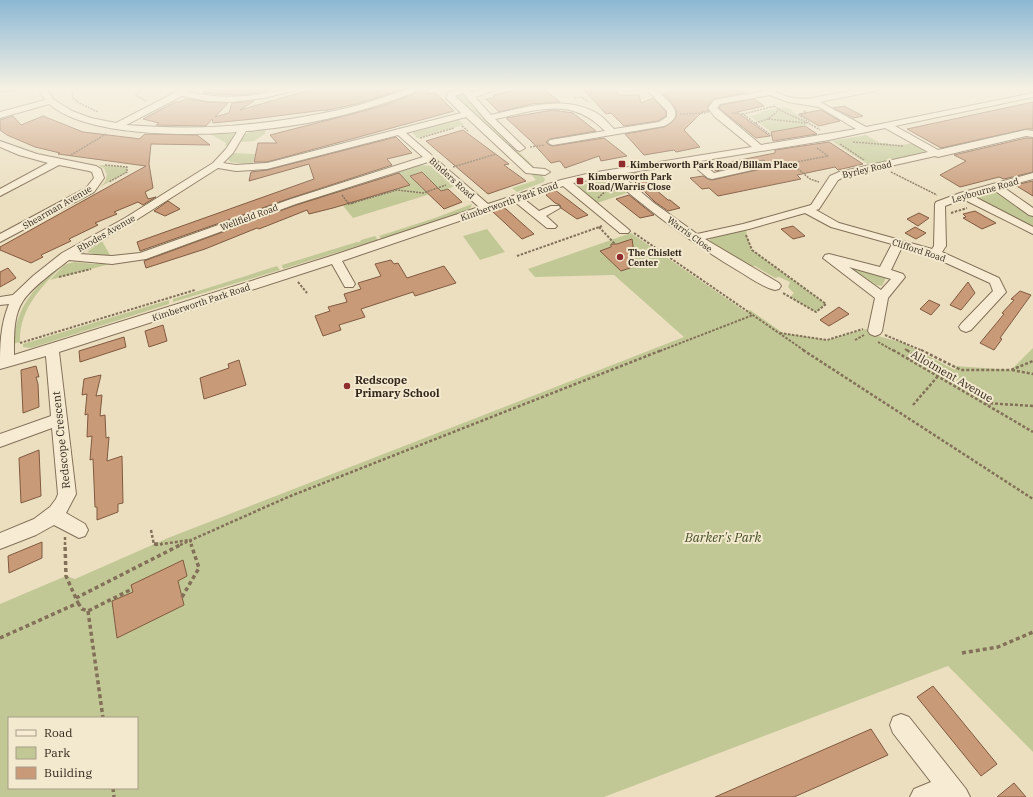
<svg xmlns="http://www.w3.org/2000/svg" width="1033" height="797" font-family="'IBM Plex Serif',serif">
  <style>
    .green { fill: #c2c895; fill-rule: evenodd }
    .building { fill: #c89a78; stroke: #815a40 }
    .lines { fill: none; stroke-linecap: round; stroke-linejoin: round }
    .minor-casing { stroke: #837059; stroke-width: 2 }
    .path-far3 { stroke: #837059; stroke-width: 1.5; stroke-dasharray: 2 1; stroke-linecap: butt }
    .path-far2 { stroke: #837059; stroke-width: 2; stroke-dasharray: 2.5 1.5; stroke-linecap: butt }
    .path-far1 { stroke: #837059; stroke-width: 2.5; stroke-dasharray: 3 2; stroke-linecap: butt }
    .path { stroke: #837059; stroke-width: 3.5; stroke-dasharray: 4 3; stroke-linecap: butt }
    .minor { fill: #f7ecd3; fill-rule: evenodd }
    .poi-dot { fill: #8f2c2d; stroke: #f3e9cf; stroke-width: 1.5 }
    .labels { text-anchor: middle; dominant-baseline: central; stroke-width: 4; stroke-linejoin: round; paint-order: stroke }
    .far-poi-label { font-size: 9px; font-weight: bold; fill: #34281d; stroke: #f3e9cf; text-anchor: start }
    .far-street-label { font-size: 9px; fill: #34281d; stroke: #f3e9cf }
    .street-label { font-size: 11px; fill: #34281d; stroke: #f3e9cf }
    .poi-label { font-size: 11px; font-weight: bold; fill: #34281d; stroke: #f3e9cf; text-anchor: start }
    .near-park-label { font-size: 13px; font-style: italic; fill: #444f24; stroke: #f3e9cf }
  </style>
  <rect width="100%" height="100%" fill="#ebdfc0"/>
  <path class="green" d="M460 93H464L488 120 536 169H533L454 96Z
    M785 107 792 110 791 111 809 123 806 124 808 125 771 132 750 116 762 113 760 112Z
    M465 117H467L459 120 464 125 417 138 411 131Z
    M266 128 265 134 254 141 241 142C245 130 254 130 266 128Z
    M227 132 234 134 230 145 225 146 226 143 208 133Z
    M866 135 880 143H887L891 145H901L913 143 927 152 926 154 875 165H869L832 141Z
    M234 153 255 154 252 165 230 162 228 159Z
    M103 165 127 167V172L100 187 105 182 107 175 104 168 98 166Z
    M420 165 432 166 451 184 453 187 353 218 332 192Z
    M530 173H540L545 179 544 182 517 192 512 188 536 180Z
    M610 179 615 180 627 193 597 203 576 186Z
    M992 192H998L1033 215V228L978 198V196Z
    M472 204 471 207 468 210 382 239 379 236 435 218Z
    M487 229 505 252 480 260 463 236Z
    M746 229 747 237 752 250 826 304 816 312 790 297 794 293 788 287 790 282 779 277 775 278 755 266H746L709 242 711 238 714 237Z
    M631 233 746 312 750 310 783 333 827 340 866 329 878 336 904 343 955 370 956 366 1011 370 1033 348V752L948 666 604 797H0V604L66 576 75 579 168 538 684 337 614 275 535 277 528 269ZM9 718H137V788H9Z
    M375 236 378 240 283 269 282 265 357 242H360L361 240Z
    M102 241 110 255H97L87 252Z
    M74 262 94 264 117 262 50 280 64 265Z
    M65 263C43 285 19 308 20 342L13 344C17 304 35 286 65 263Z
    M277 266 280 270 173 302V299Z
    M850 267 884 276 886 278 882 286 876 285Z
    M169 300V304L31 348 23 347V344Z"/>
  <path class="building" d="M211 89H272L259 93 237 95 202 93Z
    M313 89H405L356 104 324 111V110L253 119 213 123 212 119 206 126 156 125 159 123 143 119 175 102H178L187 99 207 102 228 103 215 117 229 113 232 103 254 101 240 110Z
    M420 89H428V94L435 92 454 111 267 162H254L258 143H277L270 135 379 107 412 95Z
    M522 89H544L560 102 532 104 499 112 486 99 494 98 493 95Z
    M583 89H614L620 95H639L641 103 653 98 666 112V116L658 121 624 126 611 113 606 114Z
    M673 89H739L745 93 714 99 707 107 709 112H702L684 130 700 147 676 152 674 150 644 155 625 134 664 127 672 122 676 117 677 112 671 102 663 94Z
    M754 99 764 106 737 112 770 136 756 138 719 108 721 105Z
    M1033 102V129H1026L941 148 907 129Z
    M844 106 863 116 854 118 833 108Z
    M553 110 573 113 596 131 550 139 546 142 549 145 553 146 604 138 627 156 601 161 599 156 565 168 560 161 551 163 531 141 506 118Z
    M821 110 840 121 819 126 799 114Z
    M13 116 21 125 43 116 83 132 133 138 139 139 145 134 197 135 210 145 151 144 149 164 153 188 145 192 148 199 156 197 143 205 138 202 114 212 117 214 95 223 98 225 69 239 71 241 41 255 43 257 31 263 0 250V247L146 166 58 154 60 153 35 147 7 135 0 130V120Z
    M805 126 817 134 773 141 771 132Z
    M463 130 509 164 504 165 526 181 488 194 426 141Z
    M396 137 412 153 387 159 392 165 288 199 140 251 137 242 314 179 309 164 249 181 251 172 267 170Z
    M1026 138H1033V172L1004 179 999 177 960 187 940 175 966 161 954 155Z
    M829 142 863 164 838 170 835 167 797 175 801 179 718 196 709 188 702 189 690 178 703 176 708 179 712 180 761 169 769 165 764 160 716 171 710 166 775 153V150Z
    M422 172 441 191 448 189 462 202 444 209 410 176Z
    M399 173 410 185 333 208 309 214 307 210 259 229 257 228 205 249 146 268 144 261 296 205Z
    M636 173 668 200H670L680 208 668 211 655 202 629 176 631 174Z
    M1033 181V196L1015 185Z
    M555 190 567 199 588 215 577 219 561 208 560 205 555 203 546 195 548 193Z
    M629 195 654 215 640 218 616 199Z
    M168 201 180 209 165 216 154 211Z
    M502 208 506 209 534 234 522 239 492 211Z
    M975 211 996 223 982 229 963 218 966 217 963 214Z
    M919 213 929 218 918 226 907 219Z
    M793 226 805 236 793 239 781 229Z
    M915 227 926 233 916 239 905 233Z
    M632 239 636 266 621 271 600 251 611 247V244H617Z
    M391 260 394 264 398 263 407 278 444 266 456 283 415 296 413 292 361 309 365 317 339 325 341 330 323 336 315 316 330 311 328 307 347 302 344 294 361 289 358 283 381 276 375 264Z
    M8 268 16 278 0 287V272Z
    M968 282 975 293 961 310 950 305Z
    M1020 291 1031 295 1000 338 1002 339 994 350 980 343 1004 314 1002 313 1014 300 1011 299Z
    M929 300 940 305 931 315 920 309Z
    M839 307 849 314 829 326 820 320Z
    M163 325 167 341 149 347 145 331Z
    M124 337 126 347 80 362 79 351Z
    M239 360 246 385 204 399 200 378 229 368 228 364Z
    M36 366 39 377H36L38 384 39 407 23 413 21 370Z
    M101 375 96 396 102 395 100 416 105 415 106 438 109 437 107 461 122 456 123 503 118 504V512L97 520V507H95L93 459 90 460 92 436 87 437 88 414 85 415 87 394 82 395 84 379Z
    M39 450 41 496 21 503 19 458Z
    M42 542V558L9 573 8 556Z
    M183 560 187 576 178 581 184 605 117 638 112 601 133 592 131 585Z
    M933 686 997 764 981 776 917 697Z
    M871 729 888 755 819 786 794 797H715Z
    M1014 783 1026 797H997Z"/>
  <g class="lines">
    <g class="minor-casing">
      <path id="minor" d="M39 89H47L53 99 72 111 91 118 116 123 182 89H193L189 92C210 97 232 98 254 95 269 93 284 89 300 89L264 98 232 102 207 101 182 96 126 125C199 131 262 126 334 111 349 108 364 104 378 99 392 95 404 89 419 89 413 94 404 96 396 99 349 116 297 127 246 131L233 153 223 163 236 165 267 163 461 113 446 98 448 93 459 89H469L472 93 485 89H499L475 97 491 115C526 107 569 93 601 116 606 120 610 125 614 129L659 122 667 117V111L646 89H655C667 101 689 114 664 126L553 145 550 144 548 142 550 140 605 131C571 96 538 110 495 119L523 146 525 148 520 151 517 150 486 120 463 93 455 96 533 168 545 169 550 172 545 175 526 173 466 117 406 133 488 204 561 180 591 173 752 147 715 117 708 108 714 100 764 91 763 89C775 89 775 92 785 96 794 99 808 100 817 97L861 89H879L875 91 820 102 866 127 1033 93V97L895 126 938 150 1026 130 1033 131V137L1026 136 938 157 935 156 846 176 838 180 819 209 816 210 839 223 932 249 934 246 935 204 936 202 960 193 1033 173V179L1003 187 1033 208V216L1029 215 994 190 973 196 1033 227V234L963 199 945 206 946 246 942 252 999 278 1006 292 971 330 966 332 961 330 959 327 961 324 993 291 990 283 931 256 902 247 891 270 903 274 905 277 888 298 882 331 880 334 875 336 870 334 868 331 875 298 823 258 825 255 829 254 880 267 892 244 831 227 805 213 749 229 705 239 779 283 781 286 779 289 775 290C762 287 749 277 737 270 692 243 649 211 609 176L573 183 628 229 630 231 628 233H620L563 186 524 199 539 211 551 206H559L560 208 546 216 557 226 555 228H547L515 202 342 261 355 284 353 287H345L332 264 59 352 76 494 66 513 85 524 88 530 85 536 79 538 54 525 36 535 0 549V533L34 519 50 507 56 499 58 494 52 428 0 447V434L51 416 46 356 0 369C0 346 0 326 9 304L0 305V297L13 295 33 276 62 253 125 218 213 163 226 149 237 132C188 136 87 137 49 104L0 118V112L45 100ZM770 95 788 102 819 107 856 129 761 145 717 108 720 104ZM885 128 928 152 839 172 830 176 811 205 743 224 697 234 654 203 620 174 690 163 708 178 712 179 761 168 768 164 763 161 714 173 700 161 829 140ZM398 135 423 157 288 200 140 253 112 256 79 254 133 222 218 168 236 171 267 169ZM428 162 479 207 331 256 14 355C14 337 13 316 23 301 32 287 55 271 69 260L112 264 146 259 296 204ZM849 267 891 279 881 290Z
        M0 141 37 154 96 166 101 169 104 178 94 192 0 242V234L86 188 94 178 92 172 89 171 59 165 0 196V189L48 163 19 155 0 147Z
        M901 714 909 717 966 789 970 797H910L914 789 931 782 893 733 890 725 893 717Z"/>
    </g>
    <path class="path-far3" d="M73 89 72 97 79 103 98 112
      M141 89 136 95 146 101
      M620 89 625 92 641 89
      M0 92 22 89
      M574 98 582 97 588 102
      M774 106C788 116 806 120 820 130
      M804 111 806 113 799 115 809 122
      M732 113 743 114
      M680 114 705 113
      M768 119 806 123
      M755 123 768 119 779 110
      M462 126 468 131
      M772 136 743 114 775 106
      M420 138 454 128
      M853 142 904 146
      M840 144 864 160
      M530 147 545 145
      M817 148 828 156 791 163 810 179 819 182
      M71 155 106 134
      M773 164 791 163
      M105 165 127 167V172L109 182
      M453 167 496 154
      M891 172 937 195
      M589 188 607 190 612 184
      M342 195 348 203
      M598 198 607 190H616
      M352 203 397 190 423 193 446 185"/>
    <path class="path-far2" d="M348 202 349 204 355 202
      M951 213 967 208
      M599 227 615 244
      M634 233 805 351
      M746 235 752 250 826 304 816 312 783 293
      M517 256 602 226
      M59 277 91 269
      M298 282 307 293
      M780 333 827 340 863 329
      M885 335 923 351
      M855 340 864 335
      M878 342 894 351
      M20 343 195 290
      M905 349 908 351
      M660 351 753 315"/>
    <path class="path-far1" d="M803 350 1033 499
      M893 350 1033 432
      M907 350 912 354 908 359
      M921 350 961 370H1011L1033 361
      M1012 370 1033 374
      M985 403 1033 406
      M913 405 938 376
      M151 530 154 545
      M65 537V545
      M155 545 190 540 192 545
      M180 545 288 497 662 350"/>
    <path class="path" d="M154 544H162
      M182 597 199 568 191 544
      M76 598 182 544
      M78 603 82 609 88 611 132 589
      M88 611 103 718
      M0 638 78 603 66 576 65 544
      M962 653 998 647 1033 632
      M113 788 114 797"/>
    <use href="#minor" class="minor"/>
  </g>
  <linearGradient id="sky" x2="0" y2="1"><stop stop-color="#8cb8d4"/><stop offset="0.44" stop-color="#f6f1e3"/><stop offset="1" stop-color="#f6f1e3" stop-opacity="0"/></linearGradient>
  <rect width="1033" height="201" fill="url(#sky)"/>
  <g class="poi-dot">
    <rect x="618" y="160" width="8" height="8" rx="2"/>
    <rect x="576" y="177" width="8" height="8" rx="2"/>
    <circle cx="620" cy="257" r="4"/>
    <circle cx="347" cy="386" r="4"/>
  </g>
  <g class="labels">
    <g class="far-poi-label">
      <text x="630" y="164">Kimberworth Park Road/Billam Place</text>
      <text x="588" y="176">Kimberworth Park<tspan x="588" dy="10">Road/Warris Close</tspan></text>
      <text x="628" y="252">The Chislett<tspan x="628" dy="10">Center</tspan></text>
    </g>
    <g class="far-street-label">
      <text transform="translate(867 169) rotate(-13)">Byrley Road</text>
      <text transform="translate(452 178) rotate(42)">Binders Road</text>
      <text transform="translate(985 190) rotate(-16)">Leybourne Road</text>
      <text transform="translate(509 201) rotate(-19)">Kimberworth Park Road</text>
      <text transform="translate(57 207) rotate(-30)">Shearman Avenue</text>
      <text transform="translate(249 217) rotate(-20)">Wellfield Road</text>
      <text transform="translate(106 233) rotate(-30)">Rhodes Avenue</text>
      <text transform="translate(690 234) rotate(36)">Warris Close</text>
      <text transform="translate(919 250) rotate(18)">Clifford Road</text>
      <text transform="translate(201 302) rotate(-18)">Kimberworth Park Road</text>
    </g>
    <g class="street-label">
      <text transform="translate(952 376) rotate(30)">Allotment Avenue</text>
      <text transform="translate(61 440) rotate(-96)">Redscope Crescent</text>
    </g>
    <g class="poi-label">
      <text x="355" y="380">Redscope<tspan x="355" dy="13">Primary School</tspan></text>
    </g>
    <g class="near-park-label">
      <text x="723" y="537">Barker's Park</text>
    </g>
  </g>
  <rect x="8" y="717" width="130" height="72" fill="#f3e9cf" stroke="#a79c88"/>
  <rect x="16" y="730" width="20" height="6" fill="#f7ecd3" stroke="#a79c88"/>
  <text x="44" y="737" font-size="12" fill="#34281d">Road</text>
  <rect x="16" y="747" width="20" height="12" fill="#c2c895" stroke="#a79c88"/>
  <text x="44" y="757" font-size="12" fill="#34281d">Park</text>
  <rect x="16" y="767" width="20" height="12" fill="#c89a78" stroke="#a79c88"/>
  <text x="44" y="777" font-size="12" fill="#34281d">Building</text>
</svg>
